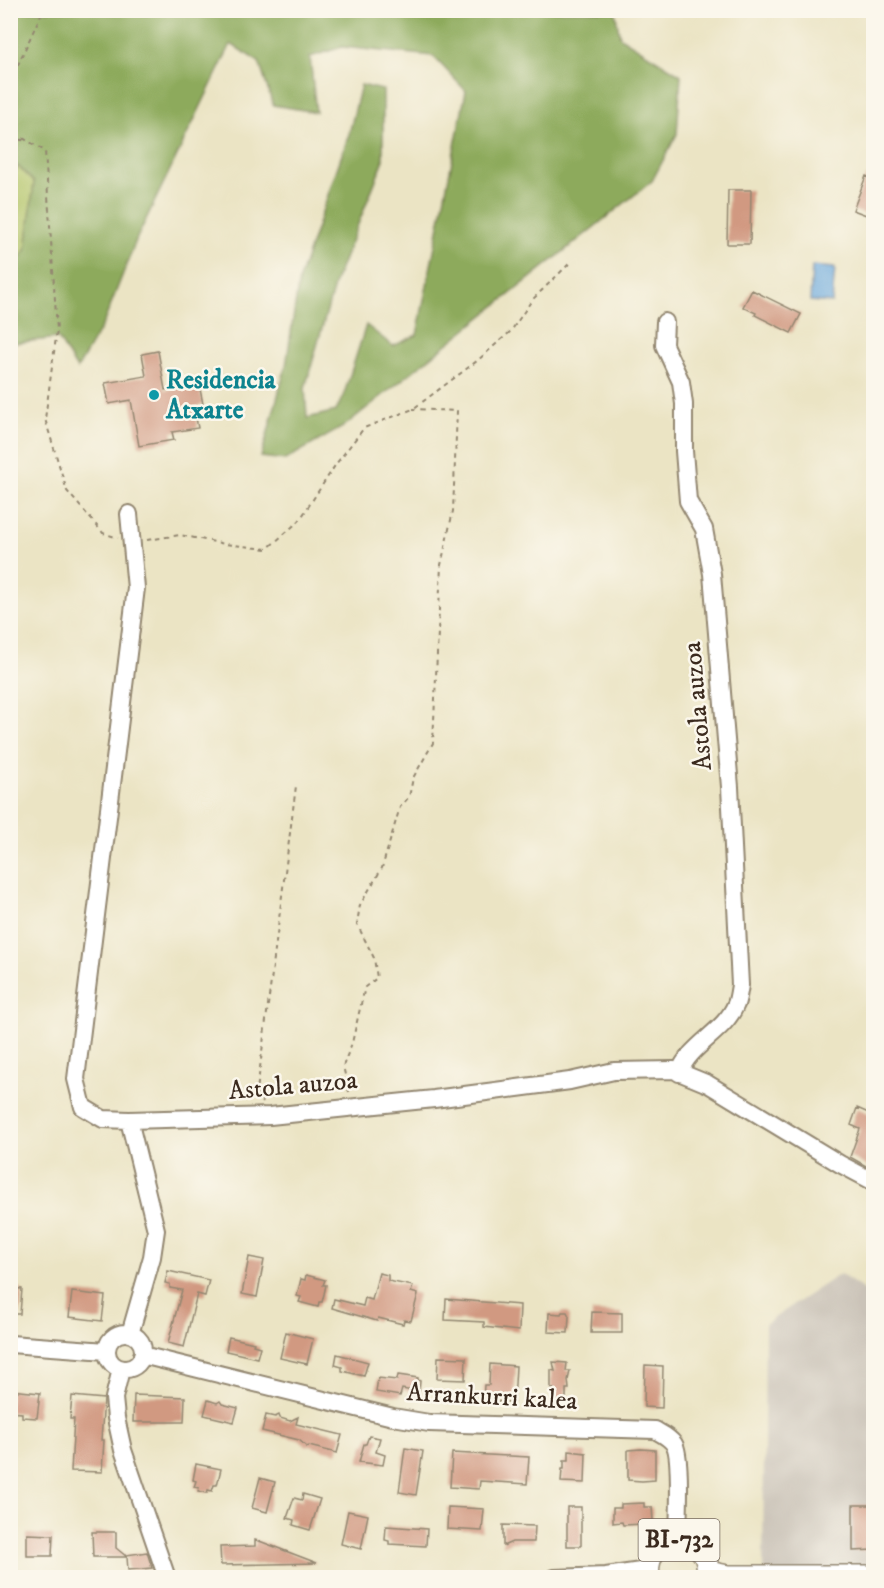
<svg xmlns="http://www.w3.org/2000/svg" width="884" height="1588" font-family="'IM FELL DW Pica',serif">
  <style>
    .industrial { fill: #cac3b8 }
    .green { fill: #b2c468; stroke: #767743; stroke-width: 1.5 }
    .forest { fill: #8daa5c; stroke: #646a3d; stroke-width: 1.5 }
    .water { fill: #6aa8dc; stroke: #52697d; stroke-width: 1.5 }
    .building { fill: #d19981 }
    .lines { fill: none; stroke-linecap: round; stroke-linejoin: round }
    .minor-casing { stroke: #938771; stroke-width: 20 }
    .major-casing { stroke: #938771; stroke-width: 24 }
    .path { stroke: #938771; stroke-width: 2; stroke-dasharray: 4.5 4.5; stroke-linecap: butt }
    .minor { stroke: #fff; stroke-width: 16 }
    .major { stroke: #fff; stroke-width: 21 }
    .culture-dot { fill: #0f9aa8; stroke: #fbf7ec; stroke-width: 2 }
    .labels { text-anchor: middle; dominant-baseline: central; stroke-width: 5; stroke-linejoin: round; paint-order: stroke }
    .shield { fill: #fbf7ec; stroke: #75685c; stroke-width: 1.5 }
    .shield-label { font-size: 24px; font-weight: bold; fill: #3b2a1e }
    .culture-label { font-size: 26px; font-weight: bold; fill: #0d838f; stroke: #fbf7ec; text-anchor: start }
    .street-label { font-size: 26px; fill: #3b2a1e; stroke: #fbf7ec }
  </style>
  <rect width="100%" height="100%" fill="#fbf7ec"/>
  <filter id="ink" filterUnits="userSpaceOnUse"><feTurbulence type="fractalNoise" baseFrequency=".0167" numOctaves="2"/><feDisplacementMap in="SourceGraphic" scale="12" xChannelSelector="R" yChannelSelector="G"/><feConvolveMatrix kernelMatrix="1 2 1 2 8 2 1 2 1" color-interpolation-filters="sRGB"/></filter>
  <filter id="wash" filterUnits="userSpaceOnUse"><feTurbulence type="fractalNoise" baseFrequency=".008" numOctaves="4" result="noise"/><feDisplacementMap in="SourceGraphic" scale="24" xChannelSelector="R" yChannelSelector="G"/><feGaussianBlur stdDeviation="1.35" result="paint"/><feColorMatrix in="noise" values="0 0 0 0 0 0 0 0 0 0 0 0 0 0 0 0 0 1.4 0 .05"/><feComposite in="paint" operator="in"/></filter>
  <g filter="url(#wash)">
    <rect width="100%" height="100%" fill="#ebe4c4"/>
    <path class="industrial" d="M840 1274 873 1296V1575L763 1576 765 1324Z"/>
    <path class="green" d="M18 166 34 182 26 251 11 267 10 179Z"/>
    <path class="forest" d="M136 10 146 15 154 10 615 11 620 37 681 75 677 134 652 181 343 427 285 460 261 457 286 366 299 279 349 134 361 85 383 90V162L336 279 305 388 307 418 336 411 344 394 366 325 393 346 417 335 466 91 433 56 342 47 310 57 316 112 273 105 259 62 231 44 137 238 104 322 77 369 58 338 14 343 11 346V267L26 251 34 182 18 166 11 179V11Z"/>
    <path class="water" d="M812 266 835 268 832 303 810 301Z"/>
    <g id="blocks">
      <path class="building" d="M866 176 873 179V206L869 216 853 210Z
        M728 190H751L750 244H727Z
        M752 290 801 314 791 333 755 315 756 313 743 307Z
        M158 351 165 390 199 384 203 404 194 408 198 428 172 432 174 440 139 446 131 400 109 404 105 383 146 376 142 354Z
        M857 1108 873 1115V1170L850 1157 860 1129 851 1125Z
        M249 1257 264 1260 257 1297 242 1294Z
        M168 1271 209 1280 205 1296 197 1294 184 1347 168 1343 182 1290 170 1288V1284L165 1283Z
        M379 1273 388 1275V1281L413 1286 411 1292 418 1294 411 1321 404 1320 403 1324 378 1318 377 1321 332 1308 334 1299 363 1306 365 1298 372 1300Z
        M306 1275 325 1280 323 1285H326L324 1294 322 1302H319L318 1307 299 1302 301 1297 297 1296 301 1279 305 1280Z
        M10 1288 22 1289 20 1314H10Z
        M72 1292 105 1296 102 1321 69 1317Z
        M446 1299 520 1305 519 1331 484 1327V1322L445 1320Z
        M562 1312H567L569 1316 568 1333 548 1332 549 1313 561 1314Z
        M592 1312 622 1313V1333H591Z
        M286 1332 313 1339 307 1364 280 1358Z
        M229 1337 254 1343 253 1345 260 1347 257 1358 226 1351Z
        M337 1354 368 1362 364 1376 342 1371V1367L335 1365Z
        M438 1357 466 1358 465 1380 437 1379Z
        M553 1362 567 1363 566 1371H570L568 1380 569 1389H566V1401H553L554 1389H551V1370L555 1371Z
        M490 1364 516 1366 514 1402 483 1401 484 1385H489Z
        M645 1365 663 1366 662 1408 644 1407Z
        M398 1375 418 1378V1380L420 1381 419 1392 402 1389 400 1396 376 1392 378 1378 397 1380Z
        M10 1390 40 1393 37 1418 22 1417V1413L10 1412Z
        M134 1395 185 1397 184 1422H133Z
        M72 1396 104 1399 101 1440H104L102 1472 71 1471 74 1419H70Z
        M208 1400 217 1403 220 1401 222 1404 238 1408 234 1422 204 1415Z
        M266 1415 275 1417 279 1415 280 1418 290 1421 298 1417 296 1424 342 1435 337 1453 309 1446 307 1447 299 1440 262 1431Z
        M369 1436 380 1438 376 1452 385 1455 383 1465 359 1462 364 1444H366Z
        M405 1448 423 1451 416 1495 399 1492Z
        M641 1449 655 1450V1480L642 1481 628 1480V1450Z
        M569 1451 586 1453 585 1483 561 1482 562 1469H564V1460H569Z
        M452 1453 529 1457 527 1484 480 1481 479 1489 450 1487Z
        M196 1464 221 1469 217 1485H214L212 1491 208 1490 207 1493 203 1492 198 1491 199 1488 194 1487 196 1481 193 1480Z
        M260 1478 275 1482 267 1512 252 1508Z
        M303 1494 320 1499 310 1530 293 1525 294 1520 287 1518 294 1498 302 1500Z
        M644 1503V1507H652L653 1521H644V1524L623 1525 622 1522 613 1523V1508H621V1504Z
        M853 1505H873V1550L853 1551Z
        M448 1507 484 1509 482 1531 447 1529Z
        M567 1507H581V1546H567Z
        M348 1511 368 1515 361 1549 341 1544Z
        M503 1525 535 1526 534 1542H512L503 1546Z
        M386 1526 427 1529 426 1546 389 1544V1541L385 1540Z
        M92 1532H116V1548L127 1557 126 1555 147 1552 152 1568 128 1570 127 1557H93Z
        M27 1534 53 1535 52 1556H27Z
        M255 1540 262 1542 317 1563 221 1565 220 1547 255 1546Z"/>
    </g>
  </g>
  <g filter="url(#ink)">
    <use href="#blocks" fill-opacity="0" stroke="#938771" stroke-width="1.5"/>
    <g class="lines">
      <g class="minor-casing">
        <path id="minor" d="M665 322 664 345 681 382 684 404V451L688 501 704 529 712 574 730 787 740 985C739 991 738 999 736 1004 725 1032 690 1044 679 1073
          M129 1120 103 1119 83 1107 76 1079 136 588 129 514
          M107 1351a18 18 0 1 1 36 0a18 18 0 1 1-36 0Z
          M130 1334 152 1257 156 1230 129 1120 270 1116 434 1099 570 1081 614 1071 674 1070 708 1084 840 1164 874 1182
          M10 1344 107 1351
          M142 1355 393 1417 429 1423 655 1430C662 1434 669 1437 674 1444 682 1456 678 1522 678 1540
          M121 1369 114 1398 116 1418 123 1450 167 1578
          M554 1578 606 1576 648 1570"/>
      </g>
      <g class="major-casing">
        <path id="major" d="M708 1572 728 1576H874
          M649 1578C642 1525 718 1531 706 1578"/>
      </g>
      <path class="path" d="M10 82 43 10
        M10 127 11 131 45 151 57 330 45 419 67 491 103 533 118 538
        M10 138 27 141
        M147 540 180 535 225 544 267 549 299 521 336 464 364 428 413 409 477 361 511 331 532 300 572 261
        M349 1092 343 1066 352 1043 365 987 377 978 374 958 357 924 360 905 382 868 400 807 409 797 413 778 433 743 441 565 453 511 457 411 413 409
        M263 1103 257 1091 296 786"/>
      <use href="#minor" class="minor"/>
      <use href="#major" class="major"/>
    </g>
  </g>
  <circle class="culture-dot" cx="154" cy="395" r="6"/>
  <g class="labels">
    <rect class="shield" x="638.5" y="1519" width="81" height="42" rx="4.5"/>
    <g class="shield-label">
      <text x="679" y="1540">BI-732</text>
    </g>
    <g class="culture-label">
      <text x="166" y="380">Residencia<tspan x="166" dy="30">Atxarte</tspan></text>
    </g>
    <g class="street-label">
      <text transform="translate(698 706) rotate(-95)">Astola auzoa</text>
      <text transform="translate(293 1086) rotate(-5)">Astola auzoa</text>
      <text transform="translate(492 1397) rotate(3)">Arrankurri kalea</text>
    </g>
  </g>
  <rect width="884" height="1588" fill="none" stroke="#fbf7ec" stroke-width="36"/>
</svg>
